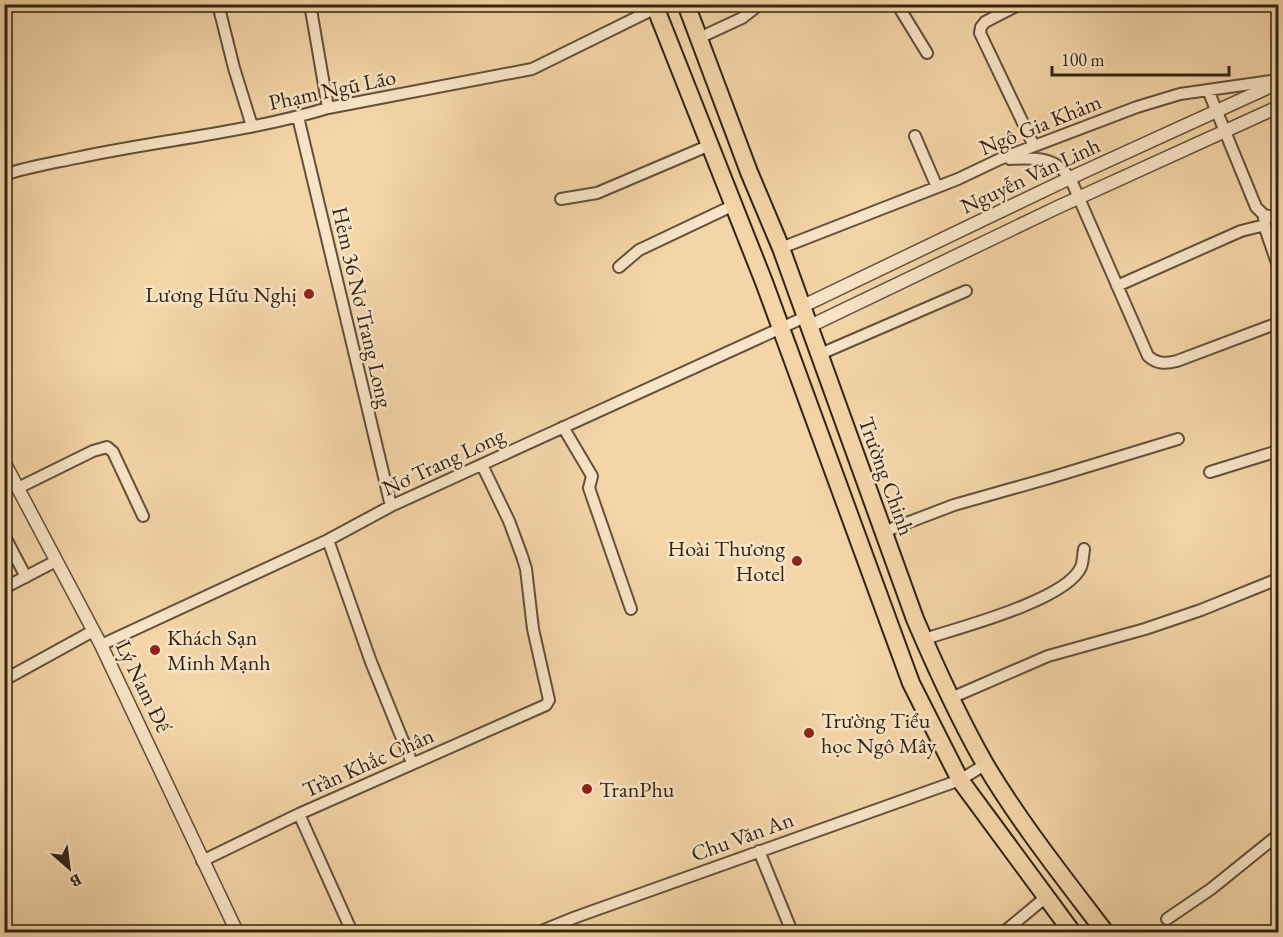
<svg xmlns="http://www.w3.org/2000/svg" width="1283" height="937" font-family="'EB Garamond',serif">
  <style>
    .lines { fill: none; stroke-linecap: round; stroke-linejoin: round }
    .minor-casing { stroke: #62503a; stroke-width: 14 }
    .tertiary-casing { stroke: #62503a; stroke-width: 15 }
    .primary-casing { stroke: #312416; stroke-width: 20 }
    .minor { stroke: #f8e4c6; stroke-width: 10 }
    .tertiary { stroke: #f8e4c6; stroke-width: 12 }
    .primary { stroke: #f4d5a7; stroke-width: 16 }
    .poi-dot { fill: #8f2418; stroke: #f8e4c6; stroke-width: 2 }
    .labels { text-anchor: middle; stroke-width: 5; stroke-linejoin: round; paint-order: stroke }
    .street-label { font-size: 22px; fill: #312416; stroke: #f8e4c6 }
    .poi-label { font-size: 22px; fill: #312416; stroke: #f8e4c6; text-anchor: start }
  </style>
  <rect width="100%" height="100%" fill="#f4d5a7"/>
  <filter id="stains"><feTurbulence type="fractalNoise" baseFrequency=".00333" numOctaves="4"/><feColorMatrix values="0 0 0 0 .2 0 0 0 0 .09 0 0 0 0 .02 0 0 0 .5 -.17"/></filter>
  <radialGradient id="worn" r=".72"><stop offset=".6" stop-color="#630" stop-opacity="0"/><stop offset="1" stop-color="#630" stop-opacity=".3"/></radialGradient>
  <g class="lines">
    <defs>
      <path id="minor" d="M218,4L234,68L252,126
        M310,4L328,108
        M897,4L927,53
        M1020,4L985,22L981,27L980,33L1034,146
        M699,38L742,18L760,4
        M1208,90L1256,207L1264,215L1278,218
        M298,117L391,506
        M915,136L937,187
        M1010,159C1036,158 1056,156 1071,180L1148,356C1157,364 1165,364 1177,361L1278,323
        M4,175C27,167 52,163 76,158C159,140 245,133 328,108L532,69L664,4
        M561,199L597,193L710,145
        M1264,218L1266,231L1278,266
        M781,248L958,179L1000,159L1137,107L1180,94L1278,80
        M619,267L639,250L734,205
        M1117,286L1241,231L1265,225
        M818,355L966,291
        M563,427L592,476L589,488L631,609
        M1210,472L1278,451
        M18,488L93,451L107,447L113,452L143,516
        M883,532L954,505L1053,477L1178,439
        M4,535L26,577
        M328,540L371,662L412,763
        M4,588L56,561
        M924,639C958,628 1067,600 1081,567C1083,562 1083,555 1084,549
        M101,645L328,540L391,506L805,317
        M4,680L93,631
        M951,698L1048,656L1145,629L1201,610L1278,579
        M299,814L352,932
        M759,851L792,932
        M202,861L299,814L546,705L549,700L533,629L526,569L522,556L509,521L482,465
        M1167,919L1211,889L1278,835
        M539,932L576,917L960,780L986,764
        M1004,932L1046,897"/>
      <path id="tertiary" d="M801,307L1070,178L1278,83
        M808,327L1056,208L1278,107
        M4,462L101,645L237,932"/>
      <path id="primary" d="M654,4L764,282L911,683L960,780L1072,932
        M686,4L749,172L781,248L915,619C936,668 958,717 985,764C1020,823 1064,878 1105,932"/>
    </defs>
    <!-- minor casing -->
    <use href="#minor" class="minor-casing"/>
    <!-- tertiary casing -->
    <use href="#tertiary" class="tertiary-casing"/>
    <!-- primary casing -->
    <use href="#primary" class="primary-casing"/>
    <!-- minor -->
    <use href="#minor" class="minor"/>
    <!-- tertiary -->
    <use href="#tertiary" class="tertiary"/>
    <!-- primary -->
    <use href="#primary" class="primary"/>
  </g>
  <!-- markers -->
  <g class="poi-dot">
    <circle cx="309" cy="294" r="6"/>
    <circle cx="797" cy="561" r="6"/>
    <circle cx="155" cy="650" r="6"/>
    <circle cx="809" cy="733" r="6"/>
    <circle cx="587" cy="789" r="6"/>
  </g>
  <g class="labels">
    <!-- street labels -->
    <g class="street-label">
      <text transform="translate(332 89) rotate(-12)" y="8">Phạm Ngũ Lão</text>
      <text transform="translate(1040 124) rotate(-22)" y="8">Ngô Gia Khảm</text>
      <text transform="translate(1030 175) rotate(-25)" y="8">Nguyễn Văn Linh</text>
      <text transform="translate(363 307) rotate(77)" y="8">Hẻm 36 Nơ Trang Long</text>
      <text transform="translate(443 461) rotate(-25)" y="8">Nơ Trang Long</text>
      <text transform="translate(887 476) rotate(70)" y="8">Trường Chinh</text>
      <text transform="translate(144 686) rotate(64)" y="8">Lý Nam Đế</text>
      <text transform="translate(368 762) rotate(-24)" y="8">Trần Khắc Chân</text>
      <text transform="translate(742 836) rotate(-20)" y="8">Chu Văn An</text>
    </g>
    <!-- poi labels -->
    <g class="poi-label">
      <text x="297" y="302" text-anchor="end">Lương Hữu Nghị</text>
      <text x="785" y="556" text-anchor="end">Hoài Thương<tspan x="785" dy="25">Hotel</tspan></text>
      <text x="167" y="645">Khách Sạn<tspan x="167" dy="25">Minh Mạnh</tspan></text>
      <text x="821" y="728">Trường Tiểu<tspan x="821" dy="25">học Ngô Mây</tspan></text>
      <text x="599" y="797">TranPhu</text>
    </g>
  </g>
  <!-- margin -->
  <rect width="1283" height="937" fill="none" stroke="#f4d5a7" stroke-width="24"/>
  <rect x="6" y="6" width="1271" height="925" fill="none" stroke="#312416" stroke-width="3"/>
  <rect x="12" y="12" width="1259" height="913" fill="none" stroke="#312416" stroke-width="1.5"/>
  <!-- north arrow -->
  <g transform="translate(69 868) rotate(152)" stroke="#f8e4c6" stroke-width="4.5" paint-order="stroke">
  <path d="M0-4.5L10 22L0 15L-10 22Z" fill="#312416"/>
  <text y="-9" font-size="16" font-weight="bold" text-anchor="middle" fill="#312416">B</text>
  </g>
  <!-- scale -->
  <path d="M1052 66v9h177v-9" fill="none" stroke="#312416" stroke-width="3"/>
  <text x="1061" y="66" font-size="18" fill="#312416" stroke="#f8e4c6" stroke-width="4.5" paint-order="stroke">100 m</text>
  <rect width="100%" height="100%" filter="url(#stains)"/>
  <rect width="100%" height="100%" fill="url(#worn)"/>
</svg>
